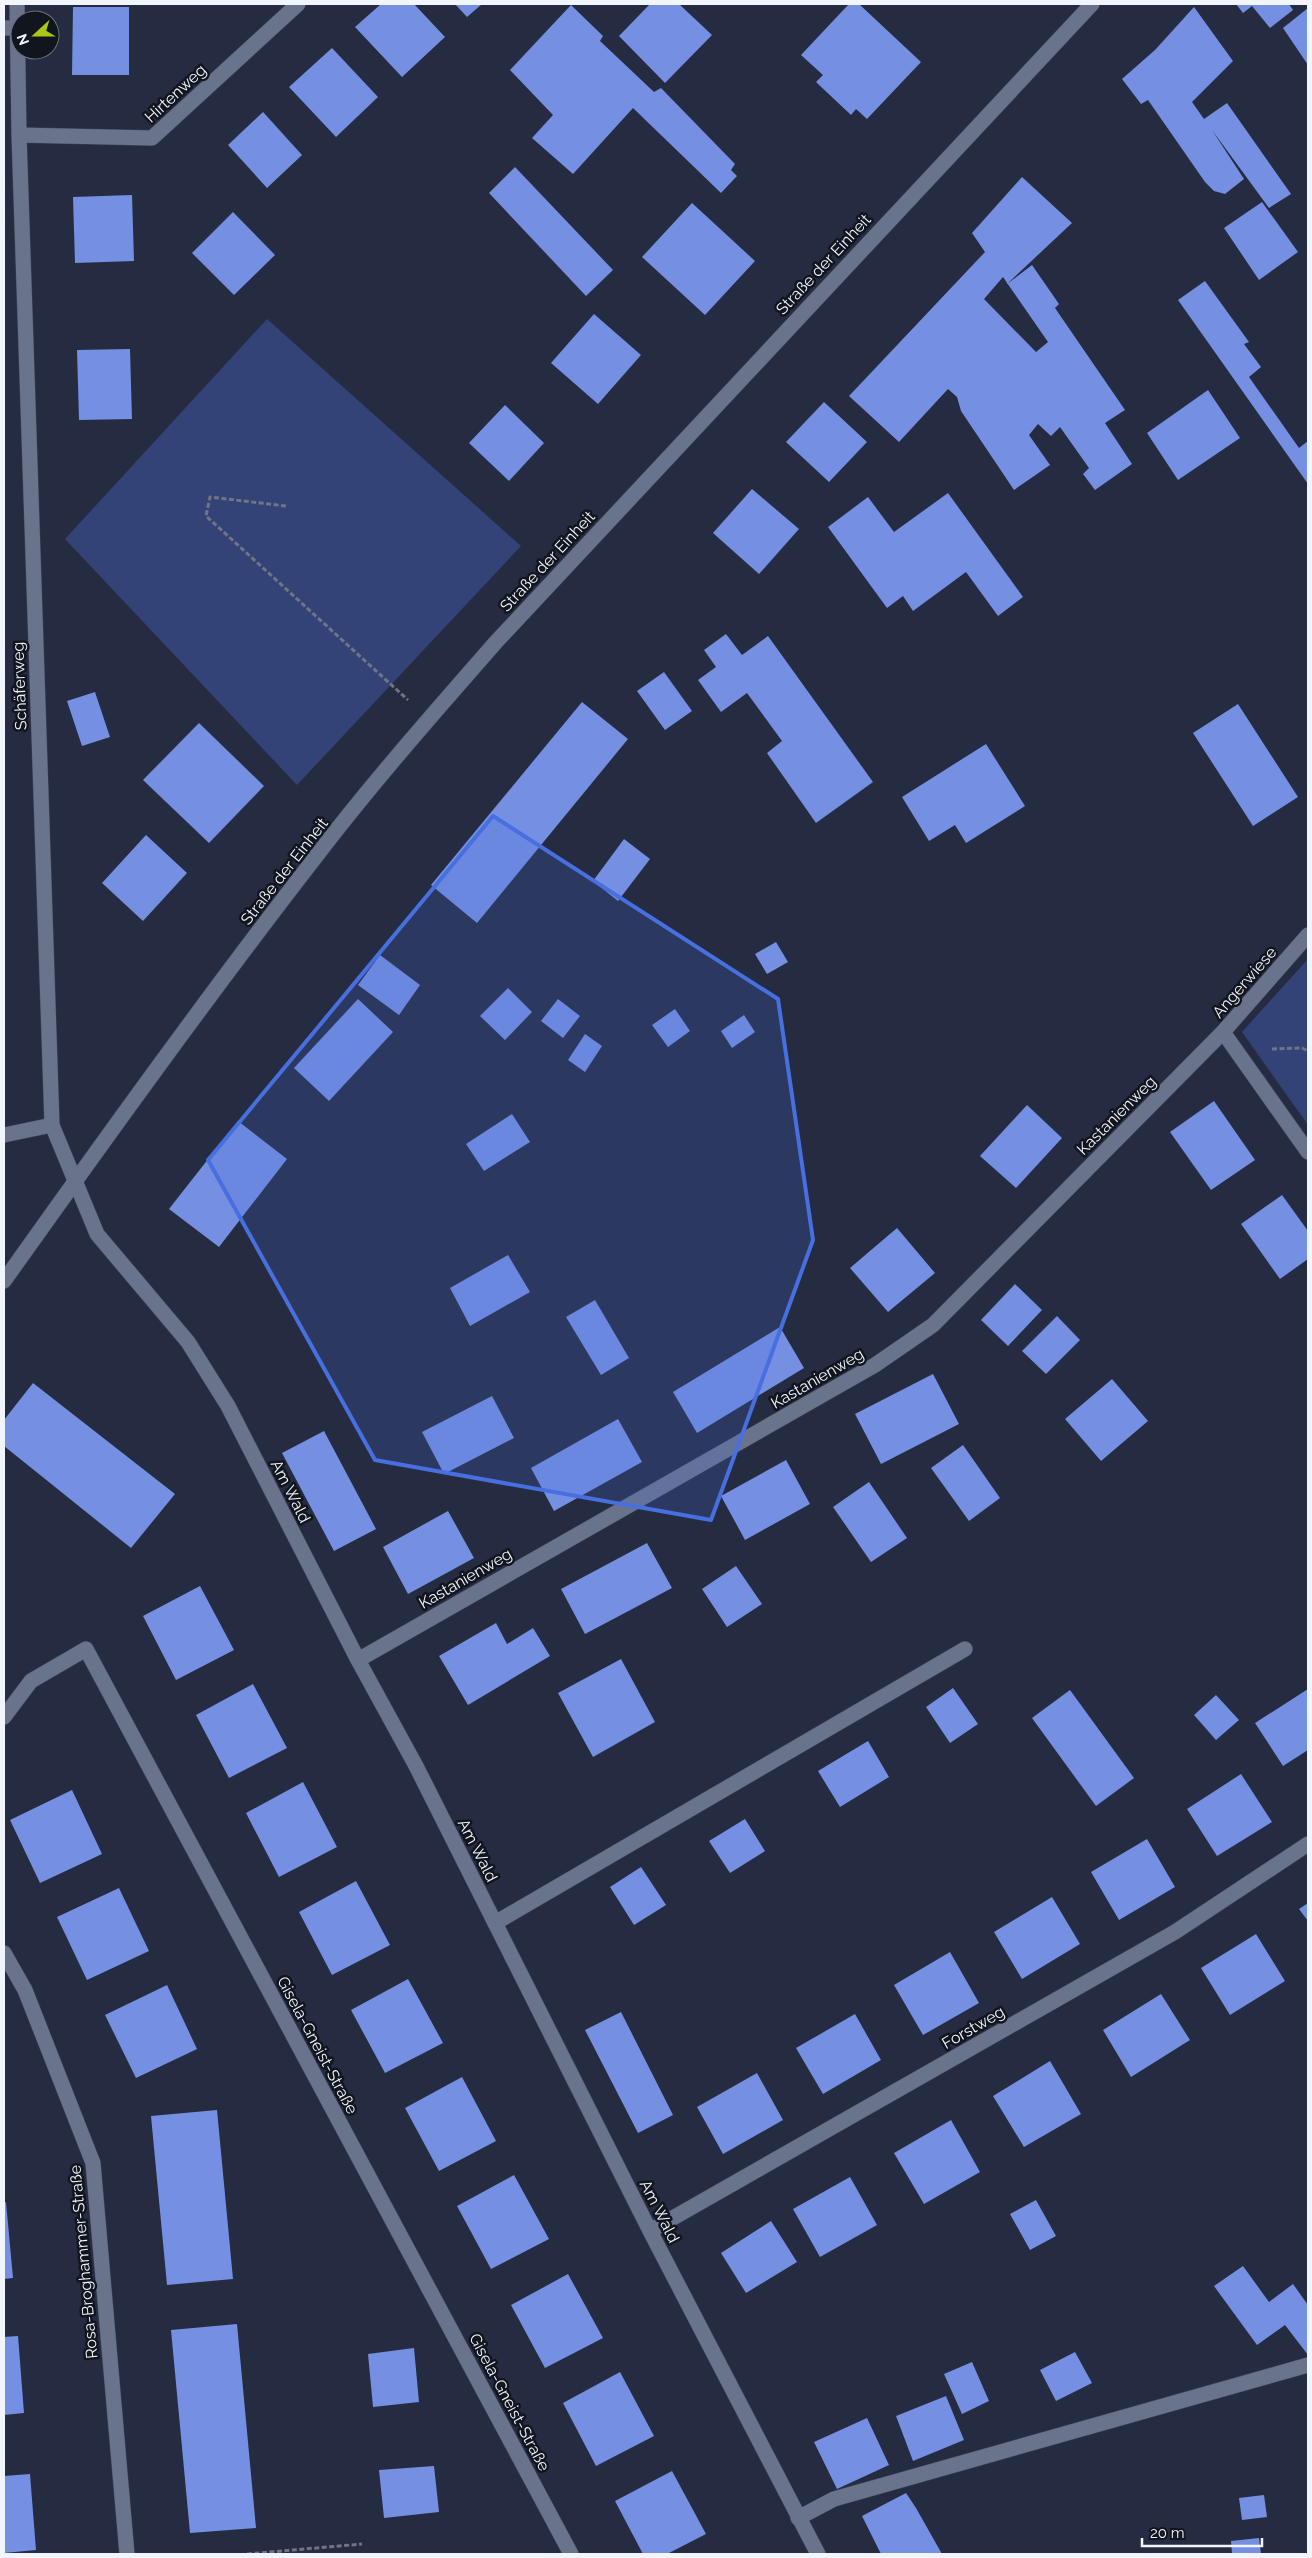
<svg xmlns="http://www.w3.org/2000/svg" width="1312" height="2558" font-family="Raleway,sans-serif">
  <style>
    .green { fill: #334378 }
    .building { fill: #758fe2; fill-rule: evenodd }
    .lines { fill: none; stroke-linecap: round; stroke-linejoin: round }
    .service-casing { stroke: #404656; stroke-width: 16 }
    .minor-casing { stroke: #404656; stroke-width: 16 }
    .tertiary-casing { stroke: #404656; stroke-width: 16 }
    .path { stroke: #6f7585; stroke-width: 3; stroke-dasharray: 5 2.5; stroke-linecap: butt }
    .service { stroke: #6a738c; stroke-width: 15 }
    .minor { stroke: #6a738c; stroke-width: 15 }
    .tertiary { stroke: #6a738c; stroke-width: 15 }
    .marked { fill: #476fdf; fill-opacity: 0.2; stroke: #476fdf; stroke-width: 4; stroke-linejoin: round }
    .labels { text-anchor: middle; stroke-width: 5; stroke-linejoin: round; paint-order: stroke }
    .street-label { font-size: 16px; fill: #f1f5fd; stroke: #11151e }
  </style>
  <rect width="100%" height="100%" fill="#252c41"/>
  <!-- green -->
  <path class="green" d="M267,319L521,546L297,785L65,539Z
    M1308,959V1125L1242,1032Z"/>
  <!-- building -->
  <path class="building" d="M381,4H414L445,37L402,77L355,27Z
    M455,4H482L467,17Z
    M650,4H679L712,35L665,83L619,36Z
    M849,4H859L921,62L867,119L856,109L851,115L816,82L823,75L801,55Z
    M1236,4H1289L1293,10L1270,28L1252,6L1243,13Z
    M571,5L603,36L600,41L654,92L661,88L735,164L731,170L737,176L721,193L633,108L573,174L532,138L553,115L510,70Z
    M73,7H129V75H72Z
    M1194,7L1233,61L1192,102L1204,119L1227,103L1291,194L1269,208L1212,130L1244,179L1225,194L1214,191L1205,182L1148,100L1141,104L1122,79L1155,50Z
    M1308,8V65L1283,28Z
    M332,48L378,97L336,137L289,87Z
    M263,112L302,155L267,188L228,145Z
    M515,167L613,270L586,296L489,193Z
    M1022,177L1072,223L1007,284L1032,265L1059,304L1055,308L1125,410L1105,423L1132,464L1095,490L1083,474L1089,468L1060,427L1051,436L1038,424L1029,435L1050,465L1014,490L961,411L957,397L948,389L899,442L849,396L985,252L972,233ZM1003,277L1048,342L1036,352L984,299Z
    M132,195L134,261L75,263L73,197Z
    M1262,202L1298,252L1259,280L1224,228Z
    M692,203L755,261L705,315L642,257Z
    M233,212L275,255L234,295L192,253Z
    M1205,281L1249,342L1244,344L1261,367L1249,377L1299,448L1308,441V484L1178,300Z
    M594,314L641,355L598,404L551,363Z
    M130,349L132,419L79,420L77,350Z
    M1208,390L1240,438L1178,480L1147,433Z
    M824,402L867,442L829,482L786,442Z
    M505,405L544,443L509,481L469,443Z
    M752,489L799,529L759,574L713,533Z
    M948,493L1023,597L998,616L966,572L913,611L903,596L887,608L828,527L868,497L894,532Z
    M726,634L742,655L768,636L873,782L816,823L767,753L782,741L747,693L721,712L698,680L716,667L704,650Z
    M664,672L692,711L665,730L637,691Z
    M95,692L110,737L82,746L67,701Z
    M582,702L628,739L477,923L431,885Z
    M1238,704L1298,797L1253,826L1193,733Z
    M199,723L264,786L209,843L143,780Z
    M986,744L1025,806L966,843L955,825L929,841L902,797Z
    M146,835L187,873L143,921L102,883Z
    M624,839L650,859L618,901L593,881Z
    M776,942L788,962L767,974L755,954Z
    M380,955L420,985L399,1015L358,985Z
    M508,988L532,1012L505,1040L480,1016Z
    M358,999L393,1032L329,1101L294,1068Z
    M558,999L580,1016L563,1038L541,1021Z
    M675,1009L690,1031L668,1047L652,1025Z
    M744,1015L755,1032L732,1048L721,1031Z
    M585,1034L602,1046L585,1072L568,1060Z
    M1214,1101L1255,1160L1211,1190L1170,1132Z
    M1027,1105L1062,1138L1016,1188L980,1156Z
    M512,1114L530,1142L484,1171L466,1144Z
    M238,1121L287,1159L219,1247L169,1209Z
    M1282,1195L1308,1231V1259L1280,1279L1241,1224Z
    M897,1228L935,1273L888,1312L850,1268Z
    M508,1255L530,1292L470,1326L450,1288Z
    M1015,1284L1042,1310L1008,1346L981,1320Z
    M595,1300L629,1358L601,1375L566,1317Z
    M1057,1316L1080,1340L1046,1374L1022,1351Z
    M780,1327L804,1368L697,1433L673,1392Z
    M933,1374L959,1424L881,1464L855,1414Z
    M1112,1379L1148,1421L1101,1461L1065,1419Z
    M33,1383L175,1494L131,1548L4,1446V1420Z
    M492,1396L514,1438L444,1474L422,1432Z
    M618,1419L642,1462L554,1511L531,1468Z
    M324,1431L376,1529L334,1551L282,1453Z
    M963,1445L1000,1498L969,1521L931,1468Z
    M786,1460L810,1504L745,1540L721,1496Z
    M869,1482L907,1538L871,1562L833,1507Z
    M448,1511L474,1558L408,1594L383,1547Z
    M647,1543L672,1588L585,1634L561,1589Z
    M736,1566L762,1604L727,1627L702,1589Z
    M200,1586L234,1650L176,1680L143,1616Z
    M496,1623L507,1644L533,1628L550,1656L468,1705L439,1656Z
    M621,1659L655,1722L593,1757L558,1693Z
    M253,1684L287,1748L229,1778L196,1715Z
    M953,1688L978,1724L950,1743L926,1707Z
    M1308,1689V1750L1283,1766L1255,1723Z
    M1070,1690L1134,1778L1096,1806L1032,1718Z
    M1216,1695L1239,1720L1216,1740L1194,1715Z
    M868,1741L889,1777L840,1807L818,1771Z
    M1241,1774L1272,1822L1217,1856L1187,1809Z
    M303,1782L337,1847L279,1877L246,1813Z
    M72,1790L102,1854L40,1883L10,1820Z
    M745,1819L765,1851L730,1873L709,1841Z
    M1147,1839L1175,1887L1119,1920L1091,1872Z
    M641,1867L666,1905L634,1925L610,1887Z
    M356,1881L390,1945L332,1975L299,1912Z
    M119,1888L149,1951L87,1980L57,1917Z
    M1052,1897L1080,1944L1022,1979L994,1932Z
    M1308,1903V1921L1299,1909Z
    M1256,1934L1285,1981L1230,2015L1201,1968Z
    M950,1952L979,2003L923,2035L894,1985Z
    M408,1979L443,2043L385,2073L351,2010Z
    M167,1985L197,2049L136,2078L105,2015Z
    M1161,1994L1190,2040L1131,2077L1103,2030Z
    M621,2012L673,2115L638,2133L585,2030Z
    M855,2014L881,2060L823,2094L796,2048Z
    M1050,2061L1081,2114L1024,2147L993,2096Z
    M757,2073L783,2120L723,2154L697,2107Z
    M462,2077L496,2141L439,2171L405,2108Z
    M217,2110L233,2279L167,2285L151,2116Z
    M951,2120L980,2172L924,2204L894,2153Z
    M514,2175L549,2239L491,2269L457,2206Z
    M850,2177L877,2225L820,2257L793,2209Z
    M1036,2200L1056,2236L1030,2250L1010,2214Z
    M6,2202L13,2278L4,2279V2203Z
    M771,2221L797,2262L746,2293L721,2253Z
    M1243,2266L1269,2302L1293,2284L1308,2305V2355L1285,2325L1257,2345L1214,2286Z
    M568,2274L603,2338L545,2368L511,2305Z
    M237,2324L256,2528L190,2533L171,2330Z
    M18,2336L24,2413L4,2415V2337Z
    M414,2348L419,2402L373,2407L368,2354Z
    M1075,2352L1092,2383L1056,2401L1040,2370Z
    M972,2362L989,2401L962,2414L944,2374Z
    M620,2372L654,2436L596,2466L563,2403Z
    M946,2396L964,2440L913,2461L896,2416Z
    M867,2418L889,2465L837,2489L814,2442Z
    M434,2466L439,2512L384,2518L379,2470Z
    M672,2471L706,2534L667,2554H643L615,2501Z
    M30,2474L36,2550L4,2553V2476Z
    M906,2493L916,2508L942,2554H881L862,2516Z
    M1264,2495L1267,2517L1242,2520L1239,2498Z
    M1259,2538L1261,2554H1232L1231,2541Z"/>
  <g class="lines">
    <defs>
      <path id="service" d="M4,28H17
        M495,1923L965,1649
        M798,2518L834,2499L1308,2365"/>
      <path id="minor" d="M17,4L19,135L52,1125L97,1234L188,1342L228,1406L358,1660L416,1766L650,2231L818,2554
        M19,135L152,138L298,4
        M1308,935L1223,1032L1308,1152
        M4,1135L52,1125
        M358,1660L875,1365L933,1325L1223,1032
        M4,1717L31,1681L86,1649L571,2554
        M4,1953L25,1990L93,2163L127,2554
        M650,2231L1175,1932L1308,1844"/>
      <path id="tertiary" d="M4,1281C105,1139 207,997 314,859C371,784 434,713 496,642L1092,4"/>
    </defs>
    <!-- service casing -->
    <use href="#service" class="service-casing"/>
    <!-- minor casing -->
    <use href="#minor" class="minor-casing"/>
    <!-- tertiary casing -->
    <use href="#tertiary" class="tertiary-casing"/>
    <!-- path -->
    <path class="path" d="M286,506L210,497L206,516L408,700
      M1272,1049L1302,1048L1308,1051
      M247,2554L362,2544"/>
    <!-- service -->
    <use href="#service" class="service"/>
    <!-- minor -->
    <use href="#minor" class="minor"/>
    <!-- tertiary -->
    <use href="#tertiary" class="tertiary"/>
  </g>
  <!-- marked area -->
  <path class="marked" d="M493,816L778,999L813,1240L711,1520L375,1460L208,1160Z"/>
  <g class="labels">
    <!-- street labels -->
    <g class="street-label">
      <text transform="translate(175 93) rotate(-43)" y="6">Hirtenweg</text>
      <text transform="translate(823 264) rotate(-47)" y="6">Straße der Einheit</text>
      <text transform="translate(547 561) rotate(-47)" y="6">Straße der Einheit</text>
      <text transform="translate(19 686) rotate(-92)" y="6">Schäferweg</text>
      <text transform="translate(284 871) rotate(-52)" y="6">Straße der Einheit</text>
      <text transform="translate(1244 982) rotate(-49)" y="6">Angerwiese</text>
      <text transform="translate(1116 1115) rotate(-45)" y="6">Kastanienweg</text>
      <text transform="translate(817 1378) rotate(-30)" y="6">Kastanienweg</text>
      <text transform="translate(291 1491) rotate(63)" y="6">Am Wald</text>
      <text transform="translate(465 1578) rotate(-30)" y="6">Kastanienweg</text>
      <text transform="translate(478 1850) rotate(63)" y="6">Am Wald</text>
      <text transform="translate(973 2027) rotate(-30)" y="6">Forstweg</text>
      <text transform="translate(318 2045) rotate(62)" y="6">Gisela-Gneist-Straße</text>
      <text transform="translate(660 2211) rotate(63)" y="6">Am Wald</text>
      <text transform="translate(83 2262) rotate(-95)" y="6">Rosa-Broghammer-Straße</text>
      <text transform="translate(510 2402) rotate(62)" y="6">Gisela-Gneist-Straße</text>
    </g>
  </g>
  <!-- border -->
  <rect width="1312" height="2558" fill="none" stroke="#f1f5fd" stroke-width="10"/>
  <!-- north arrow -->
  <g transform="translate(35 35) rotate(249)"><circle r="24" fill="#11151e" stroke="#6b6f77"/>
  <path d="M0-4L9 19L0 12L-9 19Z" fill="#abc616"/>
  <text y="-8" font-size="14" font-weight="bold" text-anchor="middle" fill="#f1f5fd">N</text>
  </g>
  <!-- scale -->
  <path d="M1142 2538v8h120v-8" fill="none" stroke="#f1f5fd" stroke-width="2.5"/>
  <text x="1150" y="2538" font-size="15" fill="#f1f5fd" stroke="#11151e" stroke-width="4" paint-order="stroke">20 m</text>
</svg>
